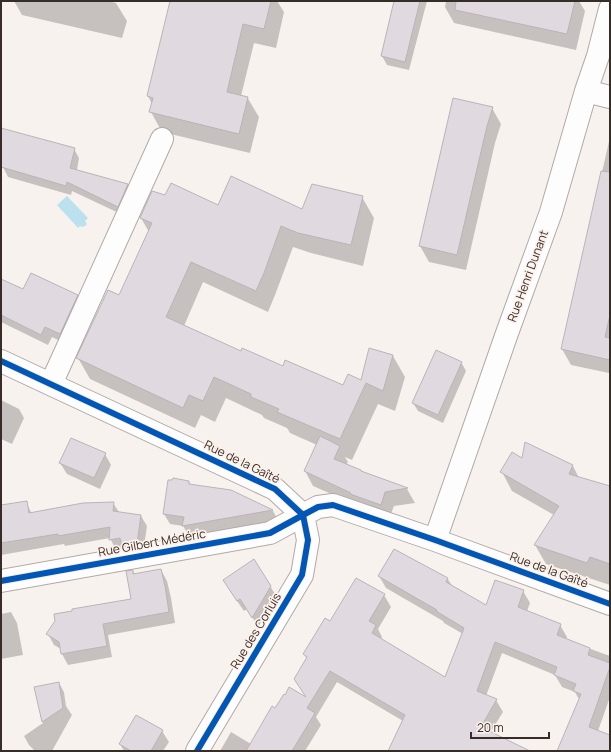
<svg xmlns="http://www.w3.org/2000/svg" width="611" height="752" font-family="Manrope,sans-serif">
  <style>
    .water { fill: #bbe0ee }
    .shadow { fill: #0003 }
    .building { fill: #e1d9e0; stroke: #b9b4b6 }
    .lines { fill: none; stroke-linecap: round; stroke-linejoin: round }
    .minor-casing { stroke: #b1aaa6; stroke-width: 24 }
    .minor { stroke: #fefdfd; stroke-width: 22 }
    .cycleway-casing { stroke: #fcf1eb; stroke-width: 8 }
    .cycleway { stroke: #0057b8; stroke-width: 6 }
    .labels { text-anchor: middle; stroke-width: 3.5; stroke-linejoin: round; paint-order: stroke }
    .street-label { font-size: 12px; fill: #372d28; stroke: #fcf1eb }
  </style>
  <rect width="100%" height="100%" fill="#f8f2ef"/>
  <!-- water -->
  <path class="water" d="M67,196L88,218L85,221L87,224L85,226L82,227L80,226L78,228L57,205Z"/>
  <!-- shadow -->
  <path class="shadow" d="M14,1H108L116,3L127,21L122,38L22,15Z
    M171,1H277L284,12L276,48L254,43L241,96L247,97L259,117L250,153L162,132L151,112L152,104L148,96Z
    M395,1H427L409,70L387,65L382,56Z
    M446,1H579L585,11L576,50L454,23L445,7Z
    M454,99L492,108L501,124L495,143L466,270L429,262L420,246Z
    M1,130L74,149L79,158L77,170L127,185L133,194L123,215L72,191L71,195L8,177L3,167L1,156Z
    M610,137V370L609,373L571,365L562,349Z
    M166,196L218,206L302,211L362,197L374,218L363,266L311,253L293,247L275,295L268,312L203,282L184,326L241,352L283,367L344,387L362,381L393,356L405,377L395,411L378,404L352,460L345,457L348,462L346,465L361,473L407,489L415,503L394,506L389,519L313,486L305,471L317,445L290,433L287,428L264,418L262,415L226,398L215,422L201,415L195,428L90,379L78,358L120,296L149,232L141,218Z
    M1,280L24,290L77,296L83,307L66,344L52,337L48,345L1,322Z
    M461,362L466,371L443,423L418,411L413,403Z
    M1,400L19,409L24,418L12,444L1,439Z
    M526,444L573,466L579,478L610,502V585L546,564L535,545L554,515L512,491L502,472L522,459Z
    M105,454L111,465L100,489L67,474L60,463Z
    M189,482L191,486L230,491L273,511L278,520L189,536L183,526L170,524L164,514Z
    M26,502L32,514L113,503L119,512L141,516L147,526L143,554L116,550L110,538L65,546L64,544L1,555V506Z
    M161,570L167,581L171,598L175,623L108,635L112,657L68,665L62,654L61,649L54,645L48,634L132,599L133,571L135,575Z
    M379,576L447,578L453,587L486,607L523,591L530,603L527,611L560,625L567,637L566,640L610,656V697L598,731L610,736V751H558L580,700L577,696L575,692L562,687L555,675L502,653L486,696L496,700L503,712L490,733L530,751H389L403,721L337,682L316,717L321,725L305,751H220L231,732L251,744L276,709L307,699L295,679L307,659L304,654L331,623L384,595L391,607L378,629L382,637L381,640L446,678L463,634L444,623L443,621L386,588Z
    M224,580L270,586L277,597L259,628L247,609L244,611L230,591Z
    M11,612L17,623L23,655L1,659V614Z
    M59,683L64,692L66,706L72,715L52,751H35L29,745L24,736L43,723L35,688Z
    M162,731L169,742L163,751H124L120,744Z"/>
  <!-- building -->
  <path class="building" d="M170,1H271L264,29L243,24L227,92L248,97L239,134L149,112L153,98L147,96Z
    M394,1H420L405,62L381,56Z
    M456,1H575L567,34L455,10Z
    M453,98L493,107L487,126L457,255L419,246Z
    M1,128L75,148L70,168L128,184L118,207L67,182L66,186L1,167Z
    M601,171L610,172V315L605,337L610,338V360L561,349Z
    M231,176L302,209L312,184L363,196L351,245L298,233L281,226L264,273L256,291L191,262L166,317L241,351L242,348L283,366L285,360L343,385L348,374L361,380L369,348L393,355L383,391L366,383L340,439L277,412L279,409L251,397V394L214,377L203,401L189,395L183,408L76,358L108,290L119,295L152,223L140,218L152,191L165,195L171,183L218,205Z
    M31,273L78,295L60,334L45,327L41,335L1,315V279L23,289Z
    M436,350L462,362L438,415L412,403Z
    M320,436L340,446L334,459L361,470V471L408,488L385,492L381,505L350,494L351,493L304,471Z
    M71,438L106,453L94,478L59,463Z
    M525,442L573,465L569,474L610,486V564L590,557L587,563L534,545L559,506L500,472L512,452L522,458Z
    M173,478L189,481V484L231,490L273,510L182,526L184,517L163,514L168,480H172Z
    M27,501L29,513L83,503L114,502L113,511L141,515L137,544L122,547L120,538L109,540L110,527L58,536V534L1,543V505Z
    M394,549L448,578L446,582L486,605L495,580L524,590L518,607L561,624L557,635L590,648L588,655L610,663V667L589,727L610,735V751H557L581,694L573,691L576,684L554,675L557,667L495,642L477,691L497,699L481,727L530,751H388L405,715L330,671L307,708L315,713L292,751H246L272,706L275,708L284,694L285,695L289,687L306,697L294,679L307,657L303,654L325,618L330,621L356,578L385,594L369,621L376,625L372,633L445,677L464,628L436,611L437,610L378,576Z
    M254,559L271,586L252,618L240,599L237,601L223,580Z
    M161,569L165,586L169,612L103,624L107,646L61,654L59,642L46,634L55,621L54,614L72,611V609L131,599L126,571L133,570V574Z
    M59,682L63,708L42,722L34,687Z
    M136,715L163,730L151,751H131L119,744Z"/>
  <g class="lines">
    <defs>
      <path id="minor" d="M586,91L610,97
        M1,361L275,489L303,515
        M51,384L162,139
        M435,540L506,336L551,212L586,91L598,56L610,9
        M1,581L270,533L303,515L318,507L333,505L435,540L610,604
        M197,751L302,575L308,540L303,515"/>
    </defs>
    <!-- minor casing -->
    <use href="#minor" class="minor-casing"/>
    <!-- minor -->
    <use href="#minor" class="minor"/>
    <defs>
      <path id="cycleway" d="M1,361L275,489L303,515
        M1,581L270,533L303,515L318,507L333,505L435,540L610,604
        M197,751L302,575L308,540L303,515"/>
    </defs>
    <!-- cycleway casing -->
    <use href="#cycleway" class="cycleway-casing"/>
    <!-- cycleway -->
    <use href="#cycleway" class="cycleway"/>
  </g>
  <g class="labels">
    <!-- street labels -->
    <g class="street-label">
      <text transform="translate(528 276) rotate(-70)" y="4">Rue Henri Dunant</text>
      <text transform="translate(242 462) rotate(26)" y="4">Rue de la Gaîté</text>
      <text transform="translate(152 543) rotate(-10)" y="4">Rue Gilbert Médéric</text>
      <text transform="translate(549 570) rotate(20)" y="4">Rue de la Gaîté</text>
      <text transform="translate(256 631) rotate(-59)" y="4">Rue des Corluis</text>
    </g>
  </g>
  <!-- border -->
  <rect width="611" height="752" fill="none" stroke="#372d28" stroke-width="4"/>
  <!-- scale -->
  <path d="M471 732v6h78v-6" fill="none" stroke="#372d28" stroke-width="2"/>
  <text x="477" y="732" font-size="12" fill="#372d28" stroke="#fcf1eb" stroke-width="3" paint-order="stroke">20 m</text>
</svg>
